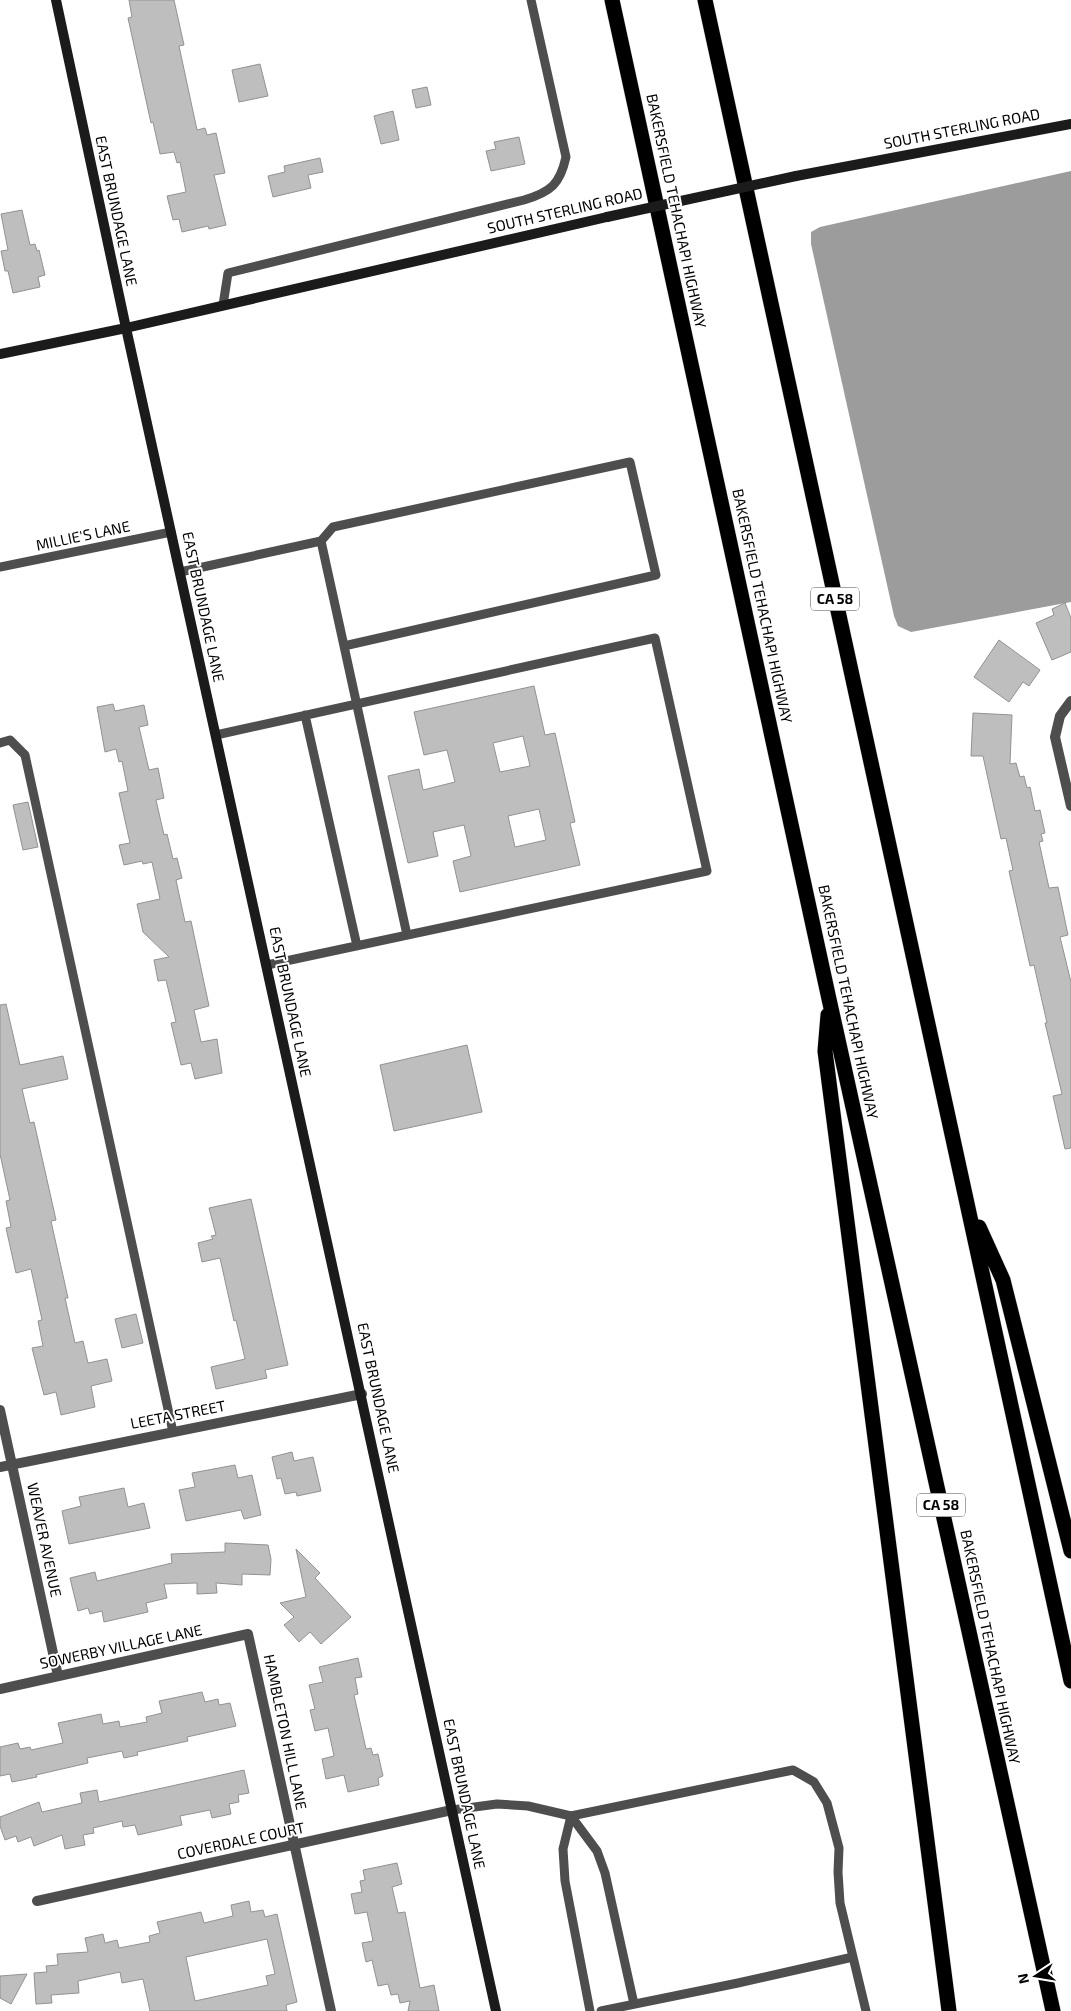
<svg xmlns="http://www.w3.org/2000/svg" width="1071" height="2011" font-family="'Exo 2',sans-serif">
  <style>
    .water { fill: #9c9c9c }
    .building { fill: #bebebe; stroke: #929292; fill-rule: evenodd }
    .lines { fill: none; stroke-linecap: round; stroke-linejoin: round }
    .highway-casing { stroke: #dbdbdb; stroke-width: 16 }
    .lane { stroke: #4e4e4e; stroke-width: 9 }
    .street { stroke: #4e4e4e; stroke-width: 10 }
    .secondary { stroke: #1b1b1b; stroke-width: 10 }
    .highway { stroke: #000; stroke-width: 15 }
    .secondary-bridge { stroke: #1b1b1b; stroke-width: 10 }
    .labels { text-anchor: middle; stroke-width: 4; stroke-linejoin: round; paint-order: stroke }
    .shield { fill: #fff; stroke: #4c4c4c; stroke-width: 1 }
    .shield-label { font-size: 14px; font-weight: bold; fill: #000 }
    .street-label { font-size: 15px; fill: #000; stroke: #fff }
  </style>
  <rect width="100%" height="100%" fill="#fff"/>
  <!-- water -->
  <path class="water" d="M1071,171V602L911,632L898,626L894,616L811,244V232L820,227Z"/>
  <!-- building -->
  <path class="building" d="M129,0H174L184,45L179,46L197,130L205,128L207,135L216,133L225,173L214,175L226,225L209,229L208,226L182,232L179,219L173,220L167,196L186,192L180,162L177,163L174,152L160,154L153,122L151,123L128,18L132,17Z
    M260,64L268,96L239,102L232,70Z
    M427,87L431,105L416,108L412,90Z
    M393,111L399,140L381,144L374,116Z
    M519,137L525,164L491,171L486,151L496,149L494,142Z
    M320,158L323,172L308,175L311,188L273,197L268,176L285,172L284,166Z
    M22,210L30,245L35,244L37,251L39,250L45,275L38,277L40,287L13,293L8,271H5L1,251L8,250L1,214Z
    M1065,603L1071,618V652L1052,660L1036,623L1054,615L1052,609Z
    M999,640L1040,670L1029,686L1023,682L1009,702L974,677Z
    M534,686L545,735L555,733L575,822L570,823L580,865L460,892L453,861L471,856L464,825L433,832L438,856L408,863L388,776L419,769L423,790L455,782L447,750L424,755L414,712ZM523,736L530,766L500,772L493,743ZM539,809L546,840L515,847L508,816Z
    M113,704L115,711L144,705L148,725L139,727L149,770L158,768L164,798L156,800L164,835L167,834L173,859L177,858L182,878L176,880L185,922L191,921L209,1006L194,1010L201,1042L217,1039L222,1073L195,1079L191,1063L181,1065L171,1023L176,1022L166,980L158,981L154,960L169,957L143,932L137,904L160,899L152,862L143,864L142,861L124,865L119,845L130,843L119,793L128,791L122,761L119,762L116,749L105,752L97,707Z
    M973,713L1012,715L1010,764L1016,763L1020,777L1024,776L1027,788L1030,787L1035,811L1040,810L1045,833L1041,834L1043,841L1039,842L1049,888L1058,887L1068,935L1060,937L1071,982V1148L1065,1149L1053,1096L1062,1094L1045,1023H1047L1034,965L1030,966L1009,871L1013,870L1006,838L1001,839L983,756H971Z
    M28,802L38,847L23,850L13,805Z
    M6,1004L20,1065L63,1056L68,1079L22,1089L30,1123L34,1122L56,1220L51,1221L68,1298H65L75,1343L83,1341L88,1363L107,1359L112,1381L91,1386L95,1407L61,1415L56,1392L44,1395L32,1348L43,1346L38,1321L42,1320L31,1269L16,1273L6,1228L11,1227L6,1201L10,1200L0,1154V1005Z
    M467,1045L482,1112L394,1131L380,1065Z
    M251,1199L288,1365L265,1370L267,1378L216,1389L211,1367L245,1359L236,1320L234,1321L220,1258L202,1262L198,1243L213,1239L211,1236L216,1235L209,1208Z
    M136,1314L143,1343L122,1348L115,1319Z
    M292,1452L294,1461L313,1457L321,1491L297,1496L296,1492L285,1494L281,1478L277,1479L272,1457Z
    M235,1465L238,1478L252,1475L261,1515L244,1519L241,1510L186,1521L179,1490L195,1487L192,1473Z
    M124,1488L128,1507L144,1503L150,1528L69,1544L62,1511L81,1506L79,1497Z
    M225,1543L268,1545L271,1559L270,1575L242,1574V1585L216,1583L217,1593L197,1594V1583L164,1584L167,1598L146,1603L148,1612L104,1622L102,1611L90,1614L88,1608L78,1611L70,1578L95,1572L97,1581L172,1563L171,1554L225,1552Z
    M296,1549L320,1573L315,1578L351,1617L321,1644L310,1632L299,1642L284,1625L294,1617L280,1603L306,1597Z
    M358,1658L362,1677L355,1678L358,1694L354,1695L366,1749L371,1748L373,1755L378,1754L383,1776L378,1778L379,1785L348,1792L344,1775L326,1779L322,1759L334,1756L328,1728L315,1731L310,1710L315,1709L309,1685L323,1682L319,1667Z
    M202,1692L205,1702L218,1699L219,1705L230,1703L236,1726L187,1737L188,1741L137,1752L138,1755L124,1758L122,1751L87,1758L88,1763L36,1775L37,1777L12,1782L10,1774L0,1776V1747L18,1743L20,1749L30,1747L31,1750L63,1743L58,1723L101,1714L103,1724L119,1721L120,1727L147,1722L146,1717L162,1713L159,1701Z
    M244,1770L249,1793L238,1795L239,1802L229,1804L231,1814L212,1818L210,1810L180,1816L182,1825L138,1835L135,1825L123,1827L122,1821L93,1828L94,1833L83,1835L85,1845L65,1849L62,1835L34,1846L31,1837L18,1842L16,1836L5,1840L0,1826V1817L39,1802L42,1812L82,1803L80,1793L97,1790L99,1802Z
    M397,1863L402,1884L392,1887L398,1913L405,1912L420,1988L434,1985L439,2011H408L410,2001L400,2003L398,1994L391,1995L388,1984L378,1986L372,1960L366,1962L362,1943L373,1941L367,1912L355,1914L351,1894L362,1892L360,1881L365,1880L363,1870Z
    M249,1901L251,1912L263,1910L265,1917L277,1914L297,2002L286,2005L287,2011H150L143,1979L122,1983L120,1972L78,1981L79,1993L51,1995L52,2003L36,2004L34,1973L47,1972L46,1966L58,1965L57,1954L88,1952L85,1938L103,1934L105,1943L117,1940L119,1948L150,1942L149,1936L160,1933L157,1922L201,1912L204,1923L233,1916L231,1905ZM267,1939L275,1974L266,1976L268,1985L195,2001L186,1957Z
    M27,1974L11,2004L0,1998V1976Z"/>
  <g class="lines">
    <defs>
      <path id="highway" d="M612,0L829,999L1053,2011
        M705,0L1071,1681
        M828,1015L825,1051L949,2011
        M979,1227L1003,1280L1071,1551"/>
    </defs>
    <!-- highway casing -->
    <use href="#highway" class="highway-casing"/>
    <!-- lane -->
    <path class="lane" d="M223,305L228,273L524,200C551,192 560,184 566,157L531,0
      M0,567L171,532
      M180,572L321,541L333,527L630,462L656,575L344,646L321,541
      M344,646L407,935
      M305,715L357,946
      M216,735L655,638L707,871L267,965
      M0,743L10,740L25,755L173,1432
      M452,1810L497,1804L528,1806L571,1816L563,1849L565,1881L590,2011
      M634,2004L605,1873L597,1851L571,1816L793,1770L814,1782L827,1803L839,1848L838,1872L840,1903L866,2011
      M601,2011L738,1983L853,1957"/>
    <!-- street -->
    <path class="street" d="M1071,701L1060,716L1055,737L1071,806
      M0,1410L58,1676
      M0,1467L362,1394
      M0,1689L248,1634L331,2011
      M37,1901L452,1810"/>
    <!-- secondary -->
    <path class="secondary" d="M56,0L126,328L496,2011
      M796,176L1071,124
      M0,354L126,328L607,217"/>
    <!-- highway -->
    <use href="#highway" class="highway"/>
    <!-- secondary-bridge -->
    <path class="secondary-bridge" d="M607,217L796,176"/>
  </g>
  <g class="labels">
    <!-- shield labels -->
    <g class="shield">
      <rect x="811" y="587.5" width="48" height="23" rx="4"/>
      <rect x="917" y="1493.5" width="48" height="23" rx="4"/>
    </g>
    <g class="shield-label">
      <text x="835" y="604">CA 58</text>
      <text x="941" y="1510">CA 58</text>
    </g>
    <!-- street labels -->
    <g class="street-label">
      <text transform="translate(962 129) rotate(-11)" y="5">SOUTH STERLING ROAD</text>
      <text transform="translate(116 211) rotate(78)" y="5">EAST BRUNDAGE LANE</text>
      <text transform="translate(565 211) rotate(-13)" y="5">SOUTH STERLING ROAD</text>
      <text transform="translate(676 211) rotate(78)" y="5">BAKERSFIELD TEHACHAPI HIGHWAY</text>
      <text transform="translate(83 536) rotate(-12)" y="5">MILLIE'S LANE</text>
      <text transform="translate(762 606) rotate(78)" y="5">BAKERSFIELD TEHACHAPI HIGHWAY</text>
      <text transform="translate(203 607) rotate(78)" y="5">EAST BRUNDAGE LANE</text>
      <text transform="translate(290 1002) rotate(78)" y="5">EAST BRUNDAGE LANE</text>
      <text transform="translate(848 1002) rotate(78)" y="5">BAKERSFIELD TEHACHAPI HIGHWAY</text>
      <text transform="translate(378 1398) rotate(78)" y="5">EAST BRUNDAGE LANE</text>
      <text transform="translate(178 1415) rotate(-11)" y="5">LEETA STREET</text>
      <text transform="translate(44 1540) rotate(78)" y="5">WEAVER AVENUE</text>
      <text transform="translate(121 1647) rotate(-12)" y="5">SOWERBY VILLAGE LANE</text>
      <text transform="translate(990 1647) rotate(78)" y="5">BAKERSFIELD TEHACHAPI HIGHWAY</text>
      <text transform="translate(285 1732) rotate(78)" y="5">HAMBLETON HILL LANE</text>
      <text transform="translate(464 1794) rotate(78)" y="5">EAST BRUNDAGE LANE</text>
      <text transform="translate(241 1841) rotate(-12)" y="5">COVERDALE COURT</text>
    </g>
  </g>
  <!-- north arrow -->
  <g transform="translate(1036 1976) rotate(258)" stroke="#ffffff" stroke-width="4" paint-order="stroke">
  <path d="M0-4L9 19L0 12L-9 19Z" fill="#000000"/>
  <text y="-8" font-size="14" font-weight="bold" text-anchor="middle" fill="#000000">N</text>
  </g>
</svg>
